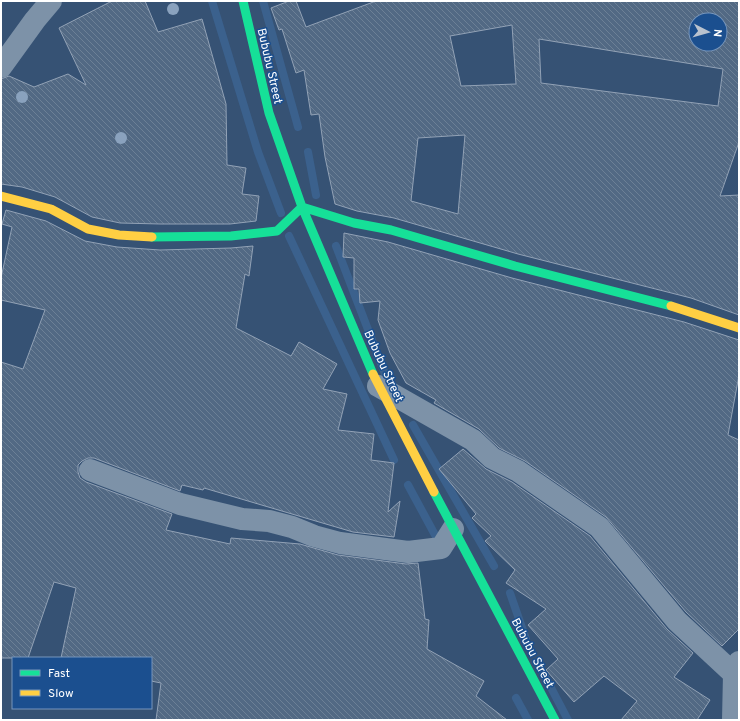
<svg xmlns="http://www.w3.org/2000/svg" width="740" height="721" font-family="Overpass,sans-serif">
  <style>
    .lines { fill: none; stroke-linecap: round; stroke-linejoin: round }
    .stream { stroke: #3b618d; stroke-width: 8 }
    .building { fill: url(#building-back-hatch); stroke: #92a2b6; fill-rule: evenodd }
    .street { stroke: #7d92a8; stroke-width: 22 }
    .fast { stroke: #16e098; stroke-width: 9 }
    .slow { stroke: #ffcf43; stroke-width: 9 }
    .tree { fill: #8aa2be }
    .labels { text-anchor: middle; stroke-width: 3; stroke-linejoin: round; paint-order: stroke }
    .street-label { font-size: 12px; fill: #fff; stroke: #1b4f8f }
  </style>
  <defs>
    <pattern id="building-back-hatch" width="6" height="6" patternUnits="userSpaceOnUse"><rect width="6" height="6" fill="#526984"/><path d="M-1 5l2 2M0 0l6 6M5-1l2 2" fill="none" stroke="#6c8096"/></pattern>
  </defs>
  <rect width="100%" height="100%" fill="#365274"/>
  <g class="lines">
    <!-- stream -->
    <path class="stream" d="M212,1L258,152L281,213
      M263,1L298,127
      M308,152L316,195
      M289,236L394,460
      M336,246L390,387
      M413,425L494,566
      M408,485L441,546
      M510,593L526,639
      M538,663L568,720
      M516,698L528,720"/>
  </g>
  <!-- building -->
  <path class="building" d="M112,1H145L158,32L202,19L226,104L227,165L246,168L242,194L259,196L256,221L230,224H160L120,223L92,217L55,197L22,187L1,184V79L9,76L34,87L68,74L86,85L59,28Z
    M289,1H296L306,27L376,1H739V142L720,196L739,195V315L691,298L518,254L394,218L357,211L335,204L325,157L319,114L311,115L304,70L296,73L282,29L279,30L271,8ZM696,20H720V44H696ZM512,25L516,84L461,86L450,36ZM539,39L723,69L718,106L541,83ZM465,135L458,214L411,201L418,138Z
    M6,210L46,221L85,241L117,247L160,250L231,248L253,246L249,276L245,274L236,328L291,356L299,342L337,364L323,389L347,394L338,430L374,434L371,460L394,463L388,512L400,501L394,537L353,532L204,488L203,490L182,485L180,491L94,458H88L82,461L78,465V472L80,478L86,482L172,514L166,530L230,544L231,538L300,544L338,555L406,564L418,563L425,619L429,620L427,649L484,681L476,696L507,720H156L161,683L151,681V658H61L76,588L54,582L28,658H1V362L23,369L45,310L1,300V278L12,227L2,224Z
    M344,233L388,242L512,278L684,322L739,340V375L728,435L739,440V629L722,646L686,612L606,517L525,461L499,448L479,429L434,403L436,400L406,383L390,353L378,320L380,301L360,303L359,289H354V258L343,257Z
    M463,449L486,469L512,482L590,536L667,629L693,653L674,677L710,700L697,720H621L637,701L604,676L574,702L546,670L558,659L528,625L546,609L506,583L515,570L485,541L491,536L472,518L476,514L439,469Z"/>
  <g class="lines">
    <!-- street -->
    <path class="street" d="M1,67L35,20L51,1
      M378,386L473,440L492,458L518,471L599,527L677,621L734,674
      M90,470L180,504L242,519L269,521L292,527L314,536L340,543L408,552L441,548L453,529
      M733,720L734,674L739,662"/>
    <!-- fast -->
    <path class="fast" d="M243,1L269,113L302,207L373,374
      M152,237L231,236L277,231L302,207L354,223L391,230L515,266L671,306
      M434,492L555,720"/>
    <!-- slow -->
    <path class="slow" d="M1,196L51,209L88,229L119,235L152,237
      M671,306L739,328
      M373,374L434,492"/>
  </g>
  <!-- trees -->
  <g class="tree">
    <circle cx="173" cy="9" r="6"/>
    <circle cx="22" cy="97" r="6"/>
    <circle cx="121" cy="138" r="6"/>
  </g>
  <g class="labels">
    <!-- street labels -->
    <g class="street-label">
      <text transform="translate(270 66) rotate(77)" y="4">Bububu Street</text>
      <text transform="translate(384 366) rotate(65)" y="4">Bububu Street</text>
      <text transform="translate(533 653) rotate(62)" y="4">Bububu Street</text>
    </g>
  </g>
  <!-- border -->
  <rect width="740" height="721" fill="none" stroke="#ffffff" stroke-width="4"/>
  <!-- legend -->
  <rect x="12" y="657" width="140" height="52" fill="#1b4f8f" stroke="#7695bc"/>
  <rect x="20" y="670" width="20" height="6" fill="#16e098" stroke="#7695bc"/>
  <text x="48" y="677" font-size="12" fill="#ffffff">Fast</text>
  <rect x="20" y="690" width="20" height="6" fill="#ffcf43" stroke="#7695bc"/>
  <text x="48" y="697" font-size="12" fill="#ffffff">Slow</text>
  <!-- north arrow -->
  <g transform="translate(708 32) rotate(96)"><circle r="19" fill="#1b4f8f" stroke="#7695bc"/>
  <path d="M0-3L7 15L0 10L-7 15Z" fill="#b9c2ce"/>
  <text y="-6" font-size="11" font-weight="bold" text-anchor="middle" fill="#ffffff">N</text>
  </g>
</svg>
